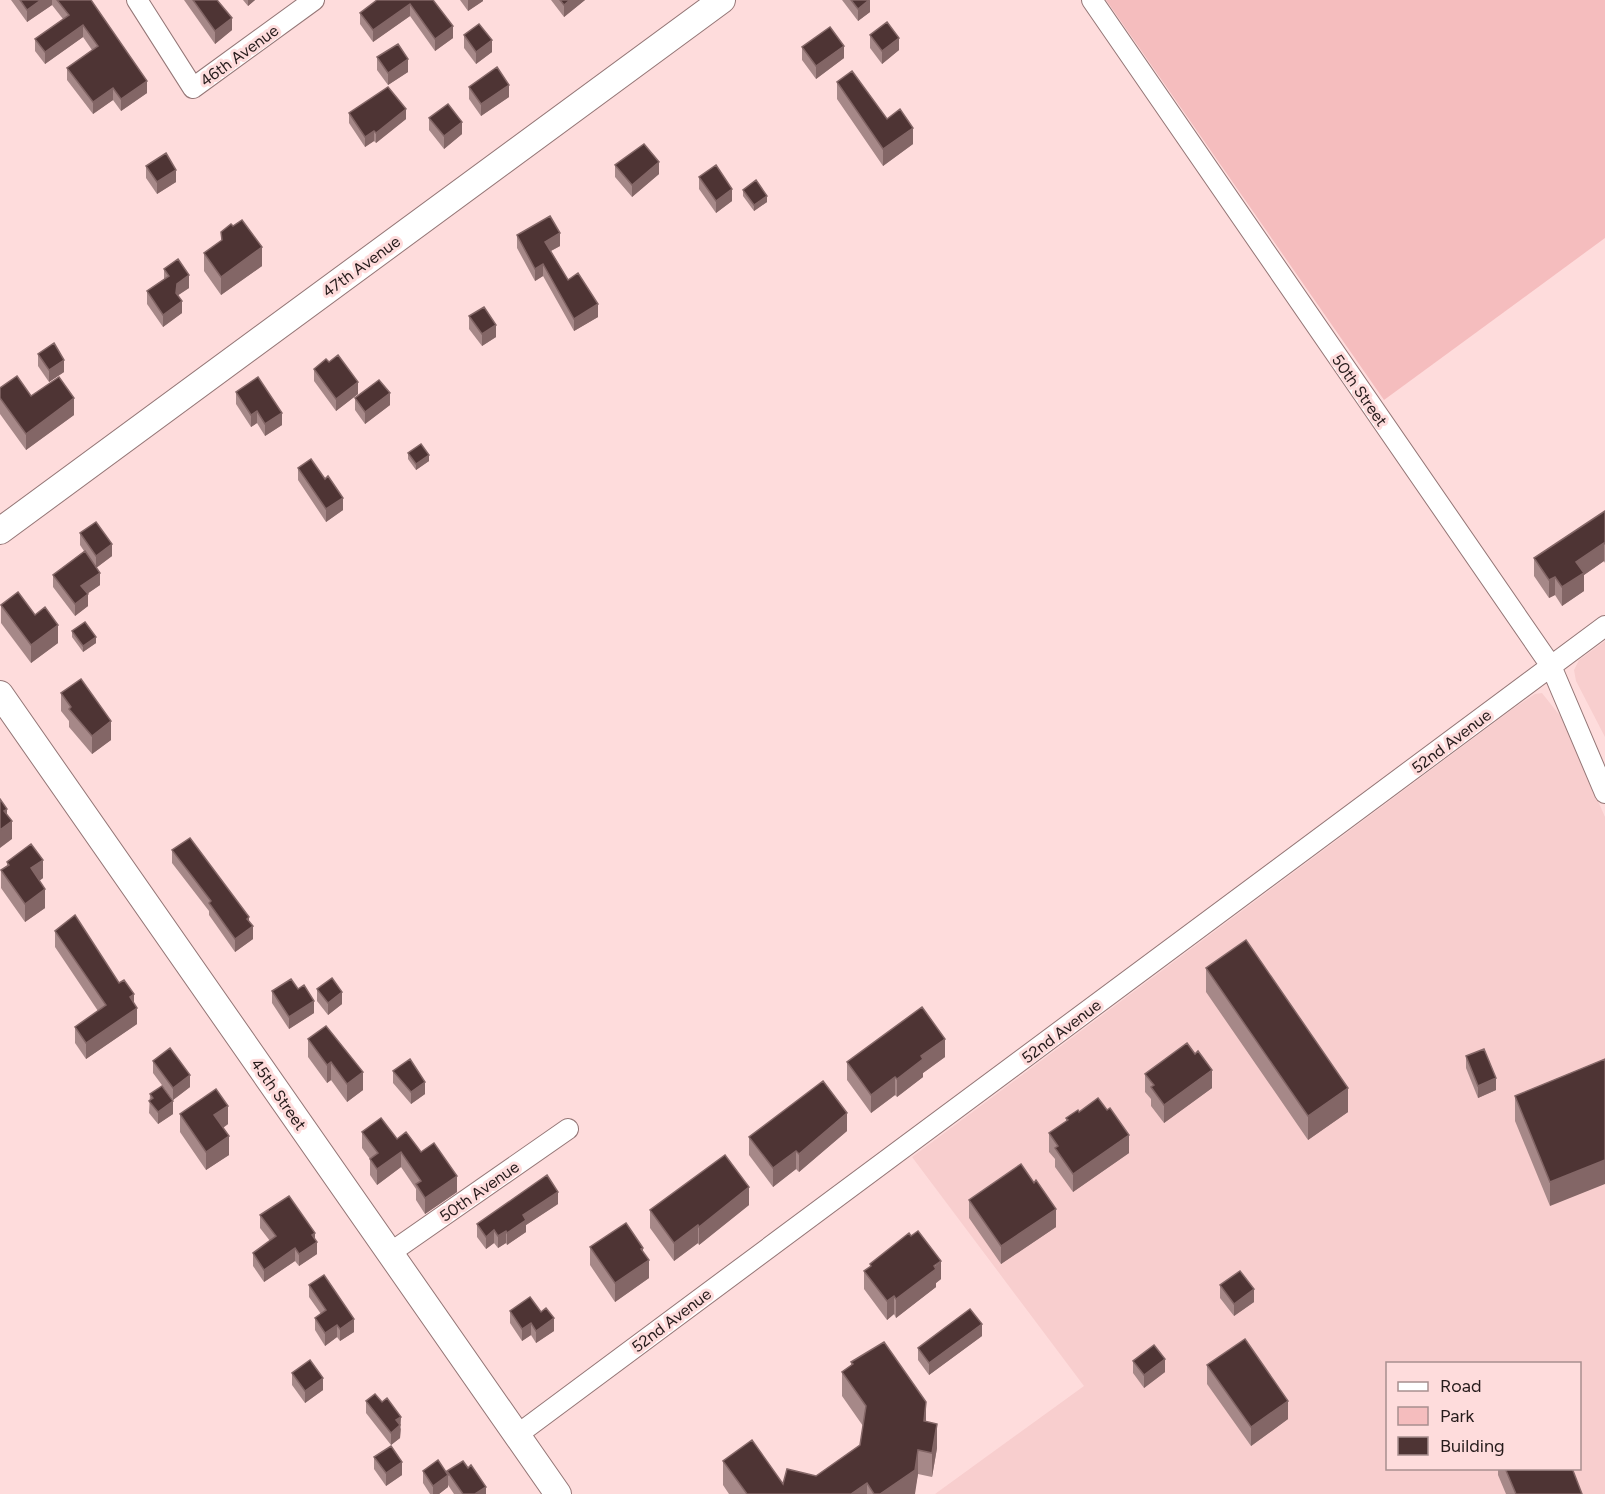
<svg xmlns="http://www.w3.org/2000/svg" width="1605" height="1494" font-family="Figtree,sans-serif">
  <style>
    .built { fill: #f8cece; fill-rule: evenodd }
    .green { fill: #f5bdbe }
    .lines { fill: none; stroke-linecap: round; stroke-linejoin: round }
    .minor-casing { stroke: #947676; stroke-width: 22 }
    .tertiary-casing { stroke: #947676; stroke-width: 28 }
    .minor { stroke: #fff; stroke-width: 20 }
    .tertiary { stroke: #fff; stroke-width: 26 }
    .wall { fill: #a68888 }
    .shaded-wall { fill: #836666 }
    .building { fill: #4e3434; stroke: #836666; stroke-width: 1.5 }
    .labels { text-anchor: middle; stroke-width: 6; stroke-linejoin: round; paint-order: stroke }
    .street-label { font-size: 16px; fill: #261b1b; stroke: #fedcdc }
  </style>
  <rect width="100%" height="100%" fill="#fedcdc"/>
  <!-- built -->
  <path class="built" d="M1605,641V737L1576,681L1574,670L1579,660Z
    M1542,693L1561,717L1605,817V1494H935L1084,1386L912,1157L1514,708L1535,694ZM1388,1364H1580V1468H1388Z"/>
  <!-- green -->
  <path class="green" d="M1106,0H1605V238L1384,400Z"/>
  <g class="lines">
    <defs>
      <path id="minor" d="M137,0L193,88L314,0
        M1092,0L1551,666L1605,793
        M390,1253L568,1129
        M517,1435L1605,626"/>
      <path id="tertiary" d="M0,531L722,0
        M0,694L558,1494"/>
    </defs>
    <!-- minor casing -->
    <use href="#minor" class="minor-casing"/>
    <!-- tertiary casing -->
    <use href="#tertiary" class="tertiary-casing"/>
    <!-- minor -->
    <use href="#minor" class="minor"/>
    <!-- tertiary -->
    <use href="#tertiary" class="tertiary"/>
  </g>
  <!-- wall -->
  <path class="wall" d="M11,0H91L147,93L121,111L113,100L93,114L67,80V68L92,50L83,37L45,64L35,51V39L63,19L52,5L27,22Z
    M184,0H217L232,30L215,44Z
    M243,0H255L248,6Z
    M433,0L453,38L435,51L410,16L373,42L360,24V13Z
    M460,0H483V1L468,11Z
    M551,0H585L564,17Z
    M842,0H870V12L858,21Z
    M464,35L492,52L476,64L464,48Z
    M870,35L899,50L882,64L870,48Z
    M802,47L844,58L816,79L802,60Z
    M377,57L408,72L388,85L377,70Z
    M837,82L887,119L913,144L883,166L837,99Z
    M469,87L509,97L481,116L469,99Z
    M349,113L406,119L376,143L374,141L365,147L349,123Z
    M429,118L462,134L444,149L429,130Z
    M615,165L659,174L632,197L615,177Z
    M146,166L176,182L157,194L146,178Z
    M699,177L732,201L716,213L699,189Z
    M743,190L767,202L754,211L743,196Z
    M221,232L262,266L221,295L204,271V253L221,241Z
    M517,235L560,246L551,251L568,280L598,317L574,331L543,276L535,281L517,248Z
    M164,269L189,288L178,295L182,313L163,327L147,304V291L164,279Z
    M469,316L496,337L482,346L469,329Z
    M38,354L64,372L49,382L38,366Z
    M314,369L358,394L336,411L314,381Z
    M0,388L31,396L74,415L26,450L0,414Z
    M236,392L282,425L265,436L257,423L251,427L236,404Z
    M355,398L390,405L365,424L355,410Z
    M408,453L429,461L416,470L408,459Z
    M298,468L343,510L326,522L298,480Z
    M1605,511V563L1604,561L1584,575V591L1562,606L1555,595L1549,598L1534,576V558Z
    M80,533L112,556L96,568L100,585L87,594L88,606L75,616L53,587V575L84,551L80,545Z
    M1,605L35,615L58,643L31,663L1,623Z
    M72,631L96,643L83,652L72,637Z
    M61,693L111,740L92,754L69,727V721L61,711Z
    M172,850L249,921L253,939L235,952L209,915V911L172,863Z
    M7,862L43,878L39,881L45,908L25,922L1,888V870L7,866Z
    M55,931L119,983L134,1003L137,1024L86,1059L75,1043V1027L98,1011L55,947Z
    M1206,968L1348,1112L1308,1140L1206,992Z
    M298,989L314,1013L289,1029L272,1003V991Z
    M317,989L342,1004L328,1015L317,1001Z
    M308,1039L363,1090L347,1102L331,1080L327,1083L308,1057Z
    M1466,1056L1496,1090L1478,1098L1466,1068Z
    M945,1057L923,1073V1077L897,1097L895,1095L871,1113L847,1080V1062Z
    M1605,1059L1550,1206L1515,1121V1096Z
    M153,1061L190,1087L173,1100L153,1073Z
    M393,1071L425,1094L411,1104L393,1083Z
    M1145,1074L1212,1088L1164,1123L1151,1106V1099L1145,1092Z
    M150,1094L173,1114L158,1124L149,1113Z
    M180,1114L228,1124L223,1128L229,1155L206,1170L180,1132Z
    M1066,1118L1129,1153L1073,1192L1055,1167V1159L1049,1152V1133L1066,1122Z
    M847,1131L799,1172L796,1169L773,1187L749,1155V1137Z
    M362,1132L397,1139L421,1152L457,1192L425,1214L416,1200V1189L401,1167L377,1185L370,1175V1159L362,1148Z
    M969,1200L1056,1227L1001,1264L969,1218Z
    M558,1204L526,1225V1232L507,1245L506,1243L498,1248L494,1243L486,1249L477,1237V1224Z
    M749,1205L699,1245L698,1243L674,1261L650,1228V1210Z
    M260,1215L315,1240L317,1254L299,1266L295,1261L264,1282L253,1266V1253L270,1241L260,1228Z
    M590,1247L643,1252L649,1278L615,1302L590,1265Z
    M870,1264L941,1279L936,1283V1287L896,1318L894,1314L887,1320L864,1289V1271L870,1267Z
    M309,1285L354,1332L340,1341L337,1337L325,1346L315,1330V1318L321,1314L309,1297Z
    M1220,1285L1254,1302L1234,1316L1220,1298Z
    M510,1311L554,1331L536,1343L531,1335L522,1341L510,1323Z
    M982,1336L929,1375L918,1360V1348Z
    M1133,1361L1165,1372L1144,1388L1133,1373Z
    M851,1362L926,1421L937,1448L932,1477L918,1474L914,1494H729L723,1485V1461L783,1484L816,1476L860,1445L863,1426L842,1396V1372L851,1365Z
    M1207,1365L1288,1419L1251,1446L1207,1384Z
    M292,1373L323,1390L305,1403L292,1385Z
    M366,1401L382,1402L401,1429L400,1438L391,1445L366,1413Z
    M374,1457L402,1475L386,1486L374,1469Z
    M1498,1468H1572L1582,1494H1506L1498,1475Z
    M423,1471L447,1474V1471L486,1494H454L448,1485V1487L439,1494H430L423,1483Z"/>
  <!-- shaded-wall -->
  <path class="shaded-wall" d="M41,0H52V5L27,22V10Z
    M248,0H255L248,6Z
    M468,0H483V1L468,11Z
    M570,0H585L564,17V5Z
    M870,0V12L858,21V9Z
    M410,4V16L373,42V30Z
    M232,18V30L215,44V31Z
    M83,25V37L45,64V52Z
    M453,26V38L435,51V39Z
    M899,38V50L882,64V51Z
    M492,40V52L476,64V52Z
    M844,46V58L816,79V66Z
    M408,59V72L388,85V73Z
    M147,81V93L121,111V99Z
    M509,85V97L481,116V104Z
    M113,88V100L93,114V102Z
    M406,109V119L376,143V133Z
    M462,122V134L444,149V136Z
    M913,128V144L883,166V149Z
    M374,131V141L365,147V137Z
    M659,162V174L632,197V185Z
    M176,170V182L157,194V182Z
    M732,189V201L716,213V201Z
    M767,196V202L754,211V205Z
    M560,233V246L545,254V242Z
    M262,247V266L221,295V277Z
    M543,264V276L535,281V269Z
    M189,275V288L177,296L182,301V313L163,327V315L177,284Z
    M598,304V317L574,331V319Z
    M496,325V337L482,346V334Z
    M64,360V372L49,382V370Z
    M358,382V394L336,411V399Z
    M390,393V405L365,424V412Z
    M74,398V415L26,450V434Z
    M257,411V423L251,427V415Z
    M282,413V425L265,436V424Z
    M429,455V461L416,470V464Z
    M343,498V510L326,522V509Z
    M1604,543V561L1584,575V591L1562,606V587L1576,562Z
    M112,544V556L96,568V556Z
    M100,573V585L81,598V586Z
    M1555,577V595L1549,598V580Z
    M88,594V606L75,616V604Z
    M58,625V643L31,663V645Z
    M96,637V643L83,652V646Z
    M111,721V740L92,754V736Z
    M7,809V824L12,821V839L0,848V830L4,811Z
    M43,860V878L31,887V868Z
    M45,889V908L25,922V904Z
    M249,917V929L253,926V939L235,952V939L247,919Z
    M342,992V1004L328,1015V1003Z
    M134,994V1010L130,997Z
    M314,1001V1013L289,1029V1017Z
    M137,1008V1024L86,1059V1043Z
    M945,1039V1057L923,1073V1077L897,1097V1079L921,1056Z
    M331,1062V1080L327,1083V1065Z
    M1212,1070V1088L1164,1123V1105Z
    M363,1072V1090L347,1102V1084Z
    M190,1075V1087L173,1100V1088Z
    M895,1077V1095L871,1113V1095Z
    M1496,1078V1090L1478,1098V1086Z
    M425,1082V1094L411,1104V1092Z
    M1348,1088V1112L1308,1140V1116Z
    M173,1101V1114L158,1124V1112Z
    M228,1106V1124L214,1134V1115Z
    M847,1113V1131L799,1172V1154Z
    M1129,1135V1153L1073,1192V1174Z
    M229,1136V1155L206,1170V1152Z
    M796,1151V1169L773,1187V1168Z
    M401,1152V1167L377,1185V1169Z
    M1605,1160V1184L1550,1206V1182Z
    M457,1176V1192L425,1214V1198Z
    M749,1187V1205L699,1245V1227Z
    M558,1192V1204L526,1225V1232L507,1245V1233L523,1215Z
    M1056,1209V1227L1001,1264V1246Z
    M698,1225V1243L674,1261V1243Z
    M494,1230V1243L486,1249V1237Z
    M506,1231V1243L498,1248V1236Z
    M315,1233V1243L317,1242V1254L299,1266V1254L312,1235Z
    M295,1248V1261L264,1282V1270Z
    M643,1248V1264L649,1260V1278L615,1302V1283L641,1249Z
    M941,1261V1279L936,1283V1287L896,1318V1299Z
    M1254,1289V1302L1234,1316V1304Z
    M894,1296V1314L887,1320V1301Z
    M554,1318V1331L536,1343V1331Z
    M354,1319V1332L340,1341V1329Z
    M531,1323V1335L522,1341V1329Z
    M982,1324V1336L929,1375V1363Z
    M337,1325V1337L325,1346V1333Z
    M1165,1359V1372L1144,1388V1375Z
    M323,1378V1390L305,1403V1391Z
    M1288,1401V1419L1251,1446V1427Z
    M926,1402V1426L924,1421Z
    M401,1417L400,1438L391,1445V1433L396,1420Z
    M937,1424V1448L932,1477V1453Z
    M918,1450V1474L915,1494H880Z
    M402,1462V1475L386,1486V1473Z
    M448,1475V1487L439,1494H433V1486Z
    M867,1483V1494H851Z
    M486,1487V1494H475Z"/>
  <!-- building -->
  <path class="building" d="M20,0H41L27,10Z
    M57,0H91L147,81L121,99L113,88L93,102L67,68L98,46L83,25L45,52L35,39L69,15Z
    M193,0H217L232,18L215,31Z
    M377,0H433L453,26L435,39L410,4L373,30L360,13Z
    M560,0H570L564,5Z
    M851,0H869L858,9Z
    M887,22L899,38L882,51L870,35Z
    M479,24L492,40L476,52L464,35Z
    M830,27L844,46L816,66L802,47Z
    M398,44L408,59L388,73L377,57Z
    M497,67L509,85L481,104L469,87Z
    M852,71L887,119L900,109L913,128L883,149L837,82Z
    M388,87L406,109L376,133L374,131L365,137L349,113Z
    M448,104L462,122L444,136L429,118Z
    M644,144L659,162L632,185L615,165Z
    M166,153L176,170L157,182L146,166Z
    M716,165L732,189L716,201L699,177Z
    M756,180L767,196L754,205L743,190Z
    M550,216L560,233L545,242L568,280L578,273L598,304L574,319L543,264L535,269L517,235Z
    M242,220L262,247L221,277L204,253L222,240L221,232L231,224L233,226Z
    M178,259L189,275L177,284L176,293L182,301L163,315L147,291L169,276L164,269Z
    M484,307L496,325L482,334L469,316Z
    M54,343L64,360L49,370L38,354Z
    M338,355L358,382L336,399L314,369L326,359L329,362Z
    M17,376L31,396L59,377L74,398L26,434L0,398V388Z
    M258,377L282,413L265,424L257,411L251,415L236,392Z
    M379,380L390,393L365,412L355,398Z
    M421,444L429,455L416,464L408,453Z
    M311,459L325,479L328,476L343,498L326,509L298,468Z
    M1605,511V544L1604,543L1576,562L1584,573L1562,587L1555,577L1549,580L1534,558Z
    M96,522L112,544L96,556L80,533Z
    M85,551L100,573L81,586L88,594L75,604L53,575Z
    M18,592L35,615L45,607L58,625L31,645L1,605Z
    M85,622L96,637L83,646L72,631Z
    M81,679L111,721L92,736L69,709L71,707L61,693Z
    M0,799L7,809L4,811L12,821L0,830Z
    M190,838L249,917L247,919L253,926L235,939L209,903L211,901L172,850Z
    M31,844L43,860L31,868L45,889L25,904L1,870L9,865L7,862Z
    M75,915L119,983L124,980L134,994L130,997L137,1008L86,1043L75,1027L106,1005L55,931Z
    M1246,940L1348,1088L1308,1116L1206,968Z
    M332,978L342,992L328,1003L317,989Z
    M291,979L298,989L304,985L314,1001L289,1017L272,991Z
    M922,1007L945,1039L921,1056L923,1059L897,1079L895,1077L871,1095L847,1062Z
    M326,1026L363,1072L347,1084L331,1062L327,1065L308,1039Z
    M1187,1043L1195,1054L1198,1051L1212,1070L1164,1105L1151,1087L1154,1085L1145,1074Z
    M170,1048L190,1075L173,1088L153,1061Z
    M1484,1049L1496,1078L1478,1086L1466,1056Z
    M410,1059L425,1082L411,1092L393,1071Z
    M1605,1059V1160L1550,1182L1515,1096Z
    M823,1081L847,1113L799,1154L796,1151L773,1168L749,1137Z
    M162,1086L173,1101L158,1112L149,1101L153,1098L150,1094Z
    M216,1089L228,1106L214,1115L229,1136L206,1152L180,1114Z
    M1098,1098L1107,1110L1110,1108L1129,1135L1073,1174L1055,1148L1058,1146L1049,1133L1068,1120L1066,1118L1078,1110L1079,1112Z
    M381,1118L397,1139L406,1132L421,1152L434,1143L457,1176L425,1198L416,1184L421,1181L401,1152L377,1169L370,1159L378,1153L362,1132Z
    M725,1155L749,1187L699,1227L698,1225L674,1243L650,1210Z
    M1021,1164L1034,1183L1036,1180L1056,1209L1001,1246L969,1200Z
    M547,1175L558,1192L523,1215L526,1220L507,1233L506,1231L498,1236L494,1230L486,1237L477,1224Z
    M289,1196L315,1233L312,1235L317,1242L299,1254L295,1248L264,1270L253,1253L276,1236L260,1215Z
    M626,1223L643,1248L641,1249L649,1260L615,1283L590,1247Z
    M918,1231L941,1261L934,1266L936,1269L896,1299L894,1296L887,1301L864,1271L871,1266L870,1264L909,1233L911,1236Z
    M1240,1271L1254,1289L1234,1304L1220,1285Z
    M324,1275L354,1319L340,1329L337,1325L325,1333L315,1318L326,1310L309,1285Z
    M530,1297L541,1312L546,1308L554,1318L536,1331L531,1323L522,1329L510,1311Z
    M970,1309L982,1324L929,1363L918,1348Z
    M1245,1339L1288,1401L1251,1427L1207,1365Z
    M884,1342L926,1402L924,1421L937,1424L932,1453L918,1450L915,1470L880,1494H874L867,1483L851,1494H747L723,1461L752,1440L783,1484L787,1469L816,1476L860,1445L866,1406L842,1372L853,1364L851,1362Z
    M1154,1345L1165,1359L1144,1375L1133,1361Z
    M310,1360L323,1378L305,1391L292,1373Z
    M375,1394L382,1402L387,1398L401,1417L396,1420L400,1425L391,1433L366,1401Z
    M391,1446L402,1462L386,1473L374,1457Z
    M438,1460L448,1475L433,1486L423,1471Z
    M463,1461L468,1468L471,1465L486,1487L475,1494H463L447,1471Z
    M1505,1468H1572L1582,1494H1516Z"/>
  <g class="labels">
    <!-- street labels -->
    <g class="street-label">
      <text transform="translate(239 55) rotate(-36)" y="6">46th Avenue</text>
      <text transform="translate(361 266) rotate(-36)" y="6">47th Avenue</text>
      <text transform="translate(1360 390) rotate(55)" y="6">50th Street</text>
      <text transform="translate(1451 741) rotate(-37)" y="6">52nd Avenue</text>
      <text transform="translate(1061 1031) rotate(-37)" y="6">52nd Avenue</text>
      <text transform="translate(279 1094) rotate(55)" y="6">45th Street</text>
      <text transform="translate(479 1191) rotate(-35)" y="6">50th Avenue</text>
      <text transform="translate(671 1320) rotate(-37)" y="6">52nd Avenue</text>
    </g>
  </g>
  <!-- legend -->
  <rect x="1386" y="1362" width="195" height="108" fill="#fedcdc" stroke="#a88f8f" stroke-width="1.5"/>
  <rect x="1398" y="1382" width="30" height="9" fill="#ffffff" stroke="#a88f8f" stroke-width="1.5"/>
  <text x="1440" y="1392" font-size="18" fill="#261b1b">Road</text>
  <rect x="1398" y="1407" width="30" height="18" fill="#f5bdbe" stroke="#a88f8f" stroke-width="1.5"/>
  <text x="1440" y="1422" font-size="18" fill="#261b1b">Park</text>
  <rect x="1398" y="1437" width="30" height="18" fill="#4e3434" stroke="#a88f8f" stroke-width="1.5"/>
  <text x="1440" y="1452" font-size="18" fill="#261b1b">Building</text>
</svg>
